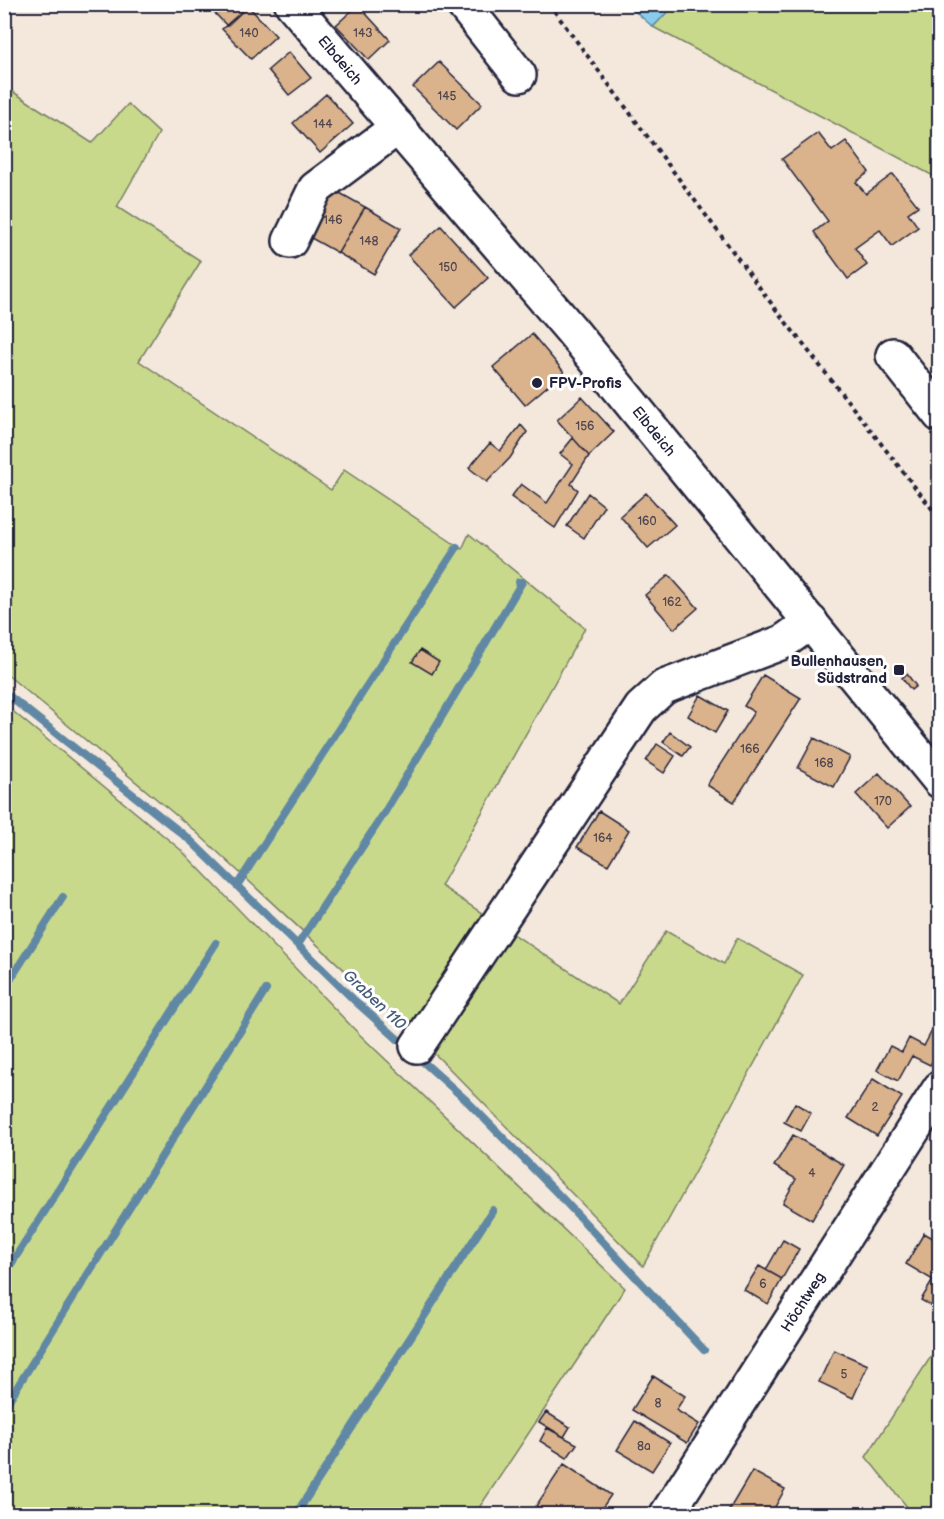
<svg xmlns="http://www.w3.org/2000/svg" width="944" height="1519" font-family="'Balsamiq Sans',sans-serif">
  <style>
    .green { fill: #c9d98c; stroke: #767e64; stroke-width: 1.5 }
    .water { fill: #8accec; stroke: #6088a5; stroke-width: 1.5 }
    .lines { fill: none; stroke-linecap: round; stroke-linejoin: round }
    .stream { stroke: #6088a5; stroke-width: 8 }
    .building { fill: #dab28b; stroke: #22223b; stroke-width: 1.5 }
    .minor-casing { stroke: #22223b; stroke-width: 38 }
    .path { stroke: #22223b; stroke-width: 4; stroke-dasharray: 4.5 4.5; stroke-linecap: butt }
    .minor { stroke: #fff; stroke-width: 33 }
    .poi-dot { fill: #22223b; stroke: #fff; stroke-width: 2 }
    .labels { text-anchor: middle; stroke-width: 6; stroke-linejoin: round; paint-order: stroke }
    .number-label { font-size: 12px; fill: #50464f }
    .street-label { font-size: 15px; fill: #22223b; stroke: #fff }
    .poi-label { font-size: 15px; font-weight: bold; fill: #22223b; stroke: #fff; text-anchor: start }
    .water-label { font-size: 16px; font-style: italic; fill: #465e79; stroke: #fff }
  </style>
  <rect width="100%" height="100%" fill="#f4e8dc"/>
  <filter id="ink" filterUnits="userSpaceOnUse"><feTurbulence type="fractalNoise" baseFrequency=".0167" numOctaves="2"/><feDisplacementMap in="SourceGraphic" scale="12" xChannelSelector="R" yChannelSelector="G"/><feConvolveMatrix kernelMatrix="1 2 1 2 8 2 1 2 1" color-interpolation-filters="sRGB"/></filter>
  <g filter="url(#ink)">
    <!-- green -->
    <path class="green" d="M674,5H939V179L653,27Z
      M4,86L92,143L128,104L159,133L117,207L201,261L139,361L331,490L344,470L462,549L469,534L585,628L441,886L619,1004L666,931L724,964L737,938L803,975L643,1266L440,1059L195,831L5,673Z
      M4,704L181,850L359,1034L625,1288L475,1514H5Z
      M939,1344V1514H913L866,1457Z"/>
    <!-- water -->
    <path class="water" d="M628,5H674L653,27Z"/>
    <g class="lines">
      <!-- stream -->
      <path class="stream" d="M4,692L190,840L354,1000L467,1101L560,1196L704,1350
        M238,884L457,547
        M299,943L383,815L522,582H519
        M4,989L63,897
        M4,1275L216,943
        M4,1408L266,990
        M296,1514L493,1210"/>
    </g>
    <!-- building -->
    <path class="building" d="M206,4H246L248,6L227,26Z
      M358,5L390,40L369,60L336,25Z
      M248,6L276,36L251,59L222,29Z
      M289,52L311,78L289,95L268,70Z
      M439,62L482,104L456,130L413,87Z
      M326,94L353,124L320,153L293,123Z
      M818,133L832,151L846,141L869,172L856,182L866,194L893,174L918,206L908,213L918,227L892,246L880,230L855,248L867,265L848,279L814,232L828,221L782,159Z
      M329,187L365,207L338,253L302,233Z
      M365,207L401,228L374,274L338,253Z
      M441,226L488,278L456,307L408,255Z
      M532,334L564,372L525,405L493,367Z
      M582,397L614,432L589,456L557,420Z
      M521,425L527,432L510,458L487,482L469,468L490,443L500,451Z
      M573,438L589,456L571,484L578,490L555,528L511,497L521,484L547,503L573,464L560,454Z
      M588,493L604,506L584,538L567,526Z
      M646,493L675,525L648,548L620,516Z
      M669,575L698,608L674,629L645,595Z
      M420,650L439,662L432,674L412,662Z
      M907,674L916,686L911,690L902,678Z
      M763,675L801,698L734,802L707,785L754,712L744,706Z
      M700,695L728,711L715,733L688,716Z
      M670,732L690,747L683,756L663,742Z
      M814,738L850,757L834,787L798,768Z
      M657,744L675,756L664,773L646,761Z
      M879,773L910,807L887,828L856,794Z
      M599,811L629,830L608,865L577,847Z
      M935,1025L940,1027V1047L930,1065L912,1056L898,1081L877,1070L890,1046L902,1052L909,1038L924,1046Z
      M873,1079L902,1097L877,1136L848,1118Z
      M795,1103L811,1113L801,1131L784,1122Z
      M793,1135L844,1165L812,1220L783,1203L796,1179L774,1166Z
      M924,1233L940,1242V1311L921,1300L933,1280L906,1264Z
      M783,1240L799,1249L782,1279L766,1270Z
      M759,1266L782,1279L768,1304L744,1290Z
      M834,1350L868,1365L853,1398L819,1382Z
      M653,1376L685,1396L676,1410L699,1424L687,1443L632,1410Z
      M546,1412L570,1427L564,1437L539,1422Z
      M635,1421L670,1443L652,1471L617,1450Z
      M547,1428L577,1444L567,1458L540,1441Z
      M564,1464L611,1495L598,1514H576L569,1510L567,1514H549L536,1506Z
      M752,1471L785,1489L771,1514H736L729,1510Z"/>
    <g class="lines">
      <defs>
        <g id="minor">
          <path id="s1" d="M292,4L572,331L940,781"/>
          <path d="M463,4L519,75"/>
          <path d="M290,241L315,189L398,127"/>
          <path d="M893,355L940,415"/>
          <path d="M417,1046L641,708L664,687L783,642L811,622"/>
          <path id="s2" d="M667,1514L940,1088"/>
        </g>
      </defs>
      <!-- minor casing -->
      <use href="#minor" class="minor-casing"/>
      <!-- path -->
      <path class="path" d="M549,4L774,307L940,519"/>
      <!-- minor -->
      <use href="#minor" class="minor"/>
    </g>
  </g>
  <!-- markers -->
  <g class="poi-dot">
    <circle cx="537" cy="383" r="6"/>
    <rect x="893" y="664" width="12" height="12" rx="3"/>
  </g>
  <g class="labels">
    <!-- number labels -->
    <g class="number-label">
      <text x="249" y="37">140</text>
      <text x="363" y="37">143</text>
      <text x="447" y="100">145</text>
      <text x="323" y="128">144</text>
      <text x="333" y="224">146</text>
      <text x="369" y="245">148</text>
      <text x="448" y="271">150</text>
      <text x="585" y="430">156</text>
      <text x="647" y="525">160</text>
      <text x="672" y="606">162</text>
      <text x="750" y="753">166</text>
      <text x="824" y="767">168</text>
      <text x="883" y="805">170</text>
      <text x="603" y="842">164</text>
      <text x="875" y="1111">2</text>
      <text x="812" y="1177">4</text>
      <text x="763" y="1288">6</text>
      <text x="844" y="1378">5</text>
      <text x="658" y="1407">8</text>
      <text x="644" y="1450">8a</text>
    </g>
    <!-- street labels -->
    <g class="street-label">
      <text dy="5" stroke="none"><textPath href="#s1" startOffset="74">Elbdeich</textPath></text>
      <text dy="5" stroke="none"><textPath href="#s1" startOffset="560">Elbdeich</textPath></text>
      <text dy="5" stroke="none"><textPath href="#s2" startOffset="252">Höchtweg</textPath></text>
    </g>
    <!-- poi labels -->
    <g class="poi-label">
      <text x="549" y="388">FPV-Profis</text>
      <text x="887" y="666" text-anchor="end">Bullenhausen,<tspan x="887" dy="17">Südstrand</tspan></text>
    </g>
    <!-- water labels -->
    <g class="water-label">
      <text transform="translate(375 999) rotate(43)" y="6">Graben 110</text>
    </g>
  </g>
  <!-- margin -->
  <rect width="944" height="1519" fill="none" stroke="#fff" stroke-width="24"/>
  <rect x="12" y="12" width="920" height="1495" fill="none" stroke="#22223b" stroke-width="2" filter="url(#ink)"/>
</svg>
